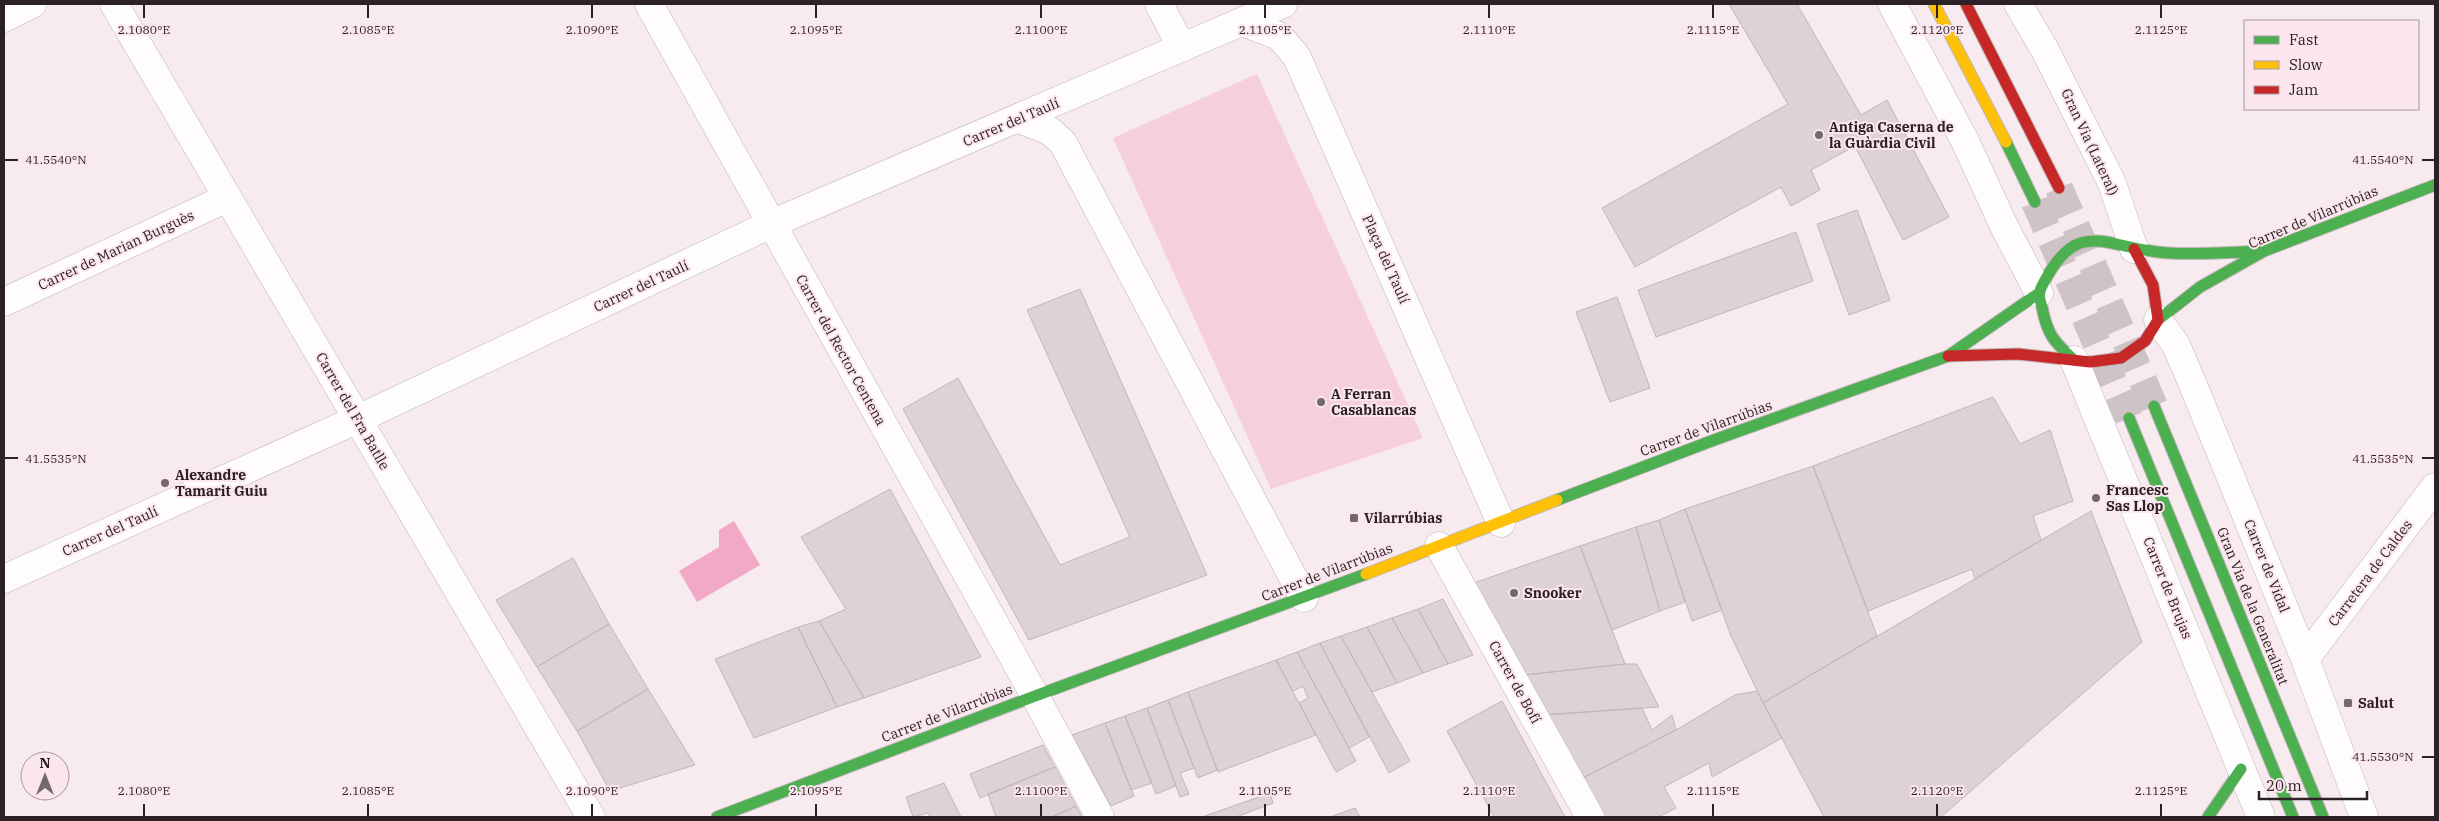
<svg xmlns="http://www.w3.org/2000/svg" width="2439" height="821" font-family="'IBM Plex Serif',serif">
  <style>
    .green { fill: #f5cfdd }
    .water { fill: #f1a9c7 }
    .building { fill: #ddd2d6; stroke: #c1b7ba }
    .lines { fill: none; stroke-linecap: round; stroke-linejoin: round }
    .secondary-tunnel { stroke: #cec3c7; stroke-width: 28; stroke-dasharray: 28 14; stroke-linecap: butt }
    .street-casing { stroke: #c0b6b9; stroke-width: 29 }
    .fast-casing { stroke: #c0b6b9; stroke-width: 13 }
    .slow-casing { stroke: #c0b6b9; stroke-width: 13 }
    .jam-casing { stroke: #c0b6b9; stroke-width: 13 }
    .street { stroke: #fefcfd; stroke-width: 28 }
    .fast { stroke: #4caf50; stroke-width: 11 }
    .slow { stroke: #ffc107; stroke-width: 11 }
    .jam { stroke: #c62828; stroke-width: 11 }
    .ticks { fill: none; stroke: #2c2226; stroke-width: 2 }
    .poi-dot { fill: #73686c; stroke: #fce6ee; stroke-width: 2 }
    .labels { text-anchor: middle; stroke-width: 4; stroke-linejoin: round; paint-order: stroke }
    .street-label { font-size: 14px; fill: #2c2226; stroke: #fce6ee }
    .poi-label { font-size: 14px; font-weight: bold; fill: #2c2226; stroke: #fce6ee; text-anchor: start }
    .ticks-label { font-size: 12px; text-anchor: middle; fill: #2c2226; stroke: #fce6ee; stroke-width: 4; stroke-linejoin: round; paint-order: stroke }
  </style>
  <rect width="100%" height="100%" fill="#f7ebef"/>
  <!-- green -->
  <path class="green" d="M1257,74L1423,438L1271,489L1113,138Z"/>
  <!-- water -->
  <path class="water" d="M734,521L760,565L697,602L679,571L719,547V530Z"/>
  <!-- building -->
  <path class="building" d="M1729,4H1797L1861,115L1887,100L1949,217L1903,240L1855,146L1811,170L1820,190L1791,206L1781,187L1635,267L1602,208L1788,104Z
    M1857,210L1890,300L1849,315L1817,224Z
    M1796,232L1813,281L1656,337L1638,290Z
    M1080,289L1207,575L1029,640L903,409L958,378L1060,565L1130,537L1027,310Z
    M1617,297L1650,388L1610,402L1576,312Z
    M1993,397L2020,444L2050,430L2073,501L2033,516L2041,540L1975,579L1972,569L1868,611L1813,466Z
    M1813,466L1877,636L1763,703L1731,636L1685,509Z
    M890,489L981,657L864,698L819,621L846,609L801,537Z
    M1685,509L1722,610L1692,621L1659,520Z
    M2091,511L2142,642L1941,817H1824L1763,703Z
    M1659,520L1685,602L1660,611L1636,527Z
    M1636,527L1660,611L1612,630L1580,546Z
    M1580,546L1625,664L1524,675L1468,585Z
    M573,558L609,624L537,667L496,600Z
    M1443,599L1473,655L1448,664L1418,609Z
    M1418,609L1448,664L1423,673L1392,618Z
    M1392,618L1423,673L1397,683L1367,627Z
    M819,621L864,698L837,707L798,627Z
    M609,624L648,689L577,731L537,667Z
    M798,627L837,707L754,738L715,659Z
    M1367,627L1397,683L1372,692L1341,636Z
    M1341,636L1410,761L1389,773L1320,643Z
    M1320,643L1369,737L1349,748L1297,652Z
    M1297,652L1356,761L1336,772L1299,703L1308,698L1303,686L1293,691L1276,660Z
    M1276,660L1316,735L1218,772L1188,692Z
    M1625,664H1637L1659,707L1543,715L1524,675Z
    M648,689L695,765L610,791L577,731Z
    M1757,691L1782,738L1712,777L1709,763L1664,787L1676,808L1658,817H1596L1575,782L1676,730L1735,695Z
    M1188,692L1217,770L1198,778L1168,700Z
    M1168,700L1194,768L1180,773L1189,794L1180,797L1147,708Z
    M1502,701L1565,817H1494L1447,731Z
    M1147,708L1176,786L1156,794L1125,716Z
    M1642,708L1652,730L1672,715L1676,730L1575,782L1543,715Z
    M1125,716L1152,783L1131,790L1105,723Z
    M1105,723L1134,796L1111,806L1072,735Z
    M1043,745L1055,767L980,798L970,774Z
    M1055,767L1076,806L1052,817H996L988,794Z
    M944,783L961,817H930L928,813L913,817L906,797Z
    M1270,793L1273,803L1236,817H1202Z
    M1076,806L1082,817H1052Z
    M1355,808L1360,817H1330Z"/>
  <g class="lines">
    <!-- secondary-tunnel -->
    <path class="secondary-tunnel" d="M2059,188L2154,406
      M2035,202L2129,418"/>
    <defs>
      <path id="street" d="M114,4L591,817
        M649,4L1035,696L1100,817
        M1159,4L1182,48
        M1892,4L1965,141L2004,226L2039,293
        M2018,4L2045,50L2112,183L2134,249
        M4,18L32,4
        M1242,22L1279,36L1297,57L1501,523
        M1019,119L1050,131L1063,143L1304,598
        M4,302L227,198
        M2158,320L2176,345L2191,380L2305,659L2364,817
        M2074,360L2261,817
        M1439,546L1590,817
        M4,579L358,419L771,224L1283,4
        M2305,659L2435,487"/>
      <path id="fast" d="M2006,142L2035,202
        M2158,320L2200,287L2264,251L2435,185
        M2074,360C2054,342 2047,334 2042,307C2040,300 2038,295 2041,288C2078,212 2106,250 2169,253C2200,255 2233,252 2264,251
        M2154,406L2323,817
        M2129,418L2293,817
        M1557,500L1714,440L1948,356L2039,293
        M717,817L1035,696L1366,574
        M2208,817L2241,769"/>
      <path id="slow" d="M1934,4L2006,142
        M1366,574L1557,500"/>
      <path id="jam" d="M1966,4L2059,188
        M1948,356L2018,354L2090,362L2121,358L2145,341L2158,320L2153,285L2134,249"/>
    </defs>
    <!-- street casing -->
    <use href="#street" class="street-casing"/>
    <!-- fast casing -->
    <use href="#fast" class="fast-casing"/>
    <!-- slow casing -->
    <use href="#slow" class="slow-casing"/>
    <!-- jam casing -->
    <use href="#jam" class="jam-casing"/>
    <!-- street -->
    <use href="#street" class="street"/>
    <!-- fast -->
    <use href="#fast" class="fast"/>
    <!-- slow -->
    <use href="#slow" class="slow"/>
    <!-- jam -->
    <use href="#jam" class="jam"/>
  </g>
  <!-- ticks -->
  <path class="ticks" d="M144,5V18M368,5V18M592,5V18M816,5V18M1041,5V18M1265,5V18M1489,5V18M1713,5V18M1937,5V18M2161,5V18M5,160H18M2422,160H2434M5,458H18M2422,458H2434M2422,757H2434M144,804V816M368,804V816M592,804V816M816,804V816M1041,804V816M1265,804V816M1489,804V816M1713,804V816M1937,804V816M2161,804V816"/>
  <!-- markers -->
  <g class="poi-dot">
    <circle cx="1819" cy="135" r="5"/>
    <circle cx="1321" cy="402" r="5"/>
    <circle cx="165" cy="483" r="5"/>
    <circle cx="2096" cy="498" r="5"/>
    <rect x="1349" y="513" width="10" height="10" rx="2.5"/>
    <circle cx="1514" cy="593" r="5"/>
    <rect x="2343" y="698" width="10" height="10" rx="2.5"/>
  </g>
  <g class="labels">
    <!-- street labels -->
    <g class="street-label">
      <text transform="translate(1011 122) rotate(-23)" y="5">Carrer del Taulí</text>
      <text transform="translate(2090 142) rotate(65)" y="5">Gran Via (Lateral)</text>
      <text transform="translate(2313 217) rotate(-23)" y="5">Carrer de Vilarrúbias</text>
      <text transform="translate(116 250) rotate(-25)" y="5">Carrer de Marian Burguès</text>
      <text transform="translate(1386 259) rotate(66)" y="5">Plaça del Taulí</text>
      <text transform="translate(641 286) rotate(-25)" y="5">Carrer del Taulí</text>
      <text transform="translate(841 350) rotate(61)" y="5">Carrer del Rector Centena</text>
      <text transform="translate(353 411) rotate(60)" y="5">Carrer del Fra Batlle</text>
      <text transform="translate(1706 428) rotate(-20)" y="5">Carrer de Vilarrúbias</text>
      <text transform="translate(110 531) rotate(-24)" y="5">Carrer del Taulí</text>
      <text transform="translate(2267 566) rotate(68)" y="5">Carrer de Vidal</text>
      <text transform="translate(1327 572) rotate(-21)" y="5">Carrer de Vilarrúbias</text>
      <text transform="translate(2370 573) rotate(-53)" y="5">Carretera de Caldes</text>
      <text transform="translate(2168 588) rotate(68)" y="5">Carrer de Brujas</text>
      <text transform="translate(2253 606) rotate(68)" y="5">Gran Via de la Generalitat</text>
      <text transform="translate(1515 682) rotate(61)" y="5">Carrer de Bofí</text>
      <text transform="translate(947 713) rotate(-21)" y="5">Carrer de Vilarrúbias</text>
    </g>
    <!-- poi labels -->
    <g class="poi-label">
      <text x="1829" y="132">Antiga Caserna de<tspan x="1829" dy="16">la Guàrdia Civil</tspan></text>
      <text x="1331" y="399">A Ferran<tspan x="1331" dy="16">Casablancas</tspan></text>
      <text x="175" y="480">Alexandre<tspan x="175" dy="16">Tamarit Guiu</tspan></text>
      <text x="2106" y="495">Francesc<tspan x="2106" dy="16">Sas Llop</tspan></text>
      <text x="1364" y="523">Vilarrúbias</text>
      <text x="1524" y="598">Snooker</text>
      <text x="2358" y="708">Salut</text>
    </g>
  </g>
  <g class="ticks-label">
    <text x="144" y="34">2.1080°E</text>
    <text x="368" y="34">2.1085°E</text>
    <text x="592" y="34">2.1090°E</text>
    <text x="816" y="34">2.1095°E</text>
    <text x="1041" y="34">2.1100°E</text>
    <text x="1265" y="34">2.1105°E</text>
    <text x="1489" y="34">2.1110°E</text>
    <text x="1713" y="34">2.1115°E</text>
    <text x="1937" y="34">2.1120°E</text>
    <text x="2161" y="34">2.1125°E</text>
    <text x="56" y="164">41.5540°N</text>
    <text x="2383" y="164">41.5540°N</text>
    <text x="56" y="463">41.5535°N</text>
    <text x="2383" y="463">41.5535°N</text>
    <text x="2383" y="761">41.5530°N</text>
    <text x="144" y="795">2.1080°E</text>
    <text x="368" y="795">2.1085°E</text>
    <text x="592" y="795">2.1090°E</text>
    <text x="816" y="795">2.1095°E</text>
    <text x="1041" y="795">2.1100°E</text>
    <text x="1265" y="795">2.1105°E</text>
    <text x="1489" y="795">2.1110°E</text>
    <text x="1713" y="795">2.1115°E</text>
    <text x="1937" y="795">2.1120°E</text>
    <text x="2161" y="795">2.1125°E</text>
  </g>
  <!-- border -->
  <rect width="2439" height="821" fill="none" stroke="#2c2226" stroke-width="10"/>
  <!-- legend -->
  <rect x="2244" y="20" width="175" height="90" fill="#fce6ee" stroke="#a9989e"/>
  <rect x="2254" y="36" width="25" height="8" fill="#4caf50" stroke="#a9989e"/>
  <text x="2289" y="45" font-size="15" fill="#2c2226">Fast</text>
  <rect x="2254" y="61" width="25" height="8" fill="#ffc107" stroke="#a9989e"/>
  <text x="2289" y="70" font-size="15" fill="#2c2226">Slow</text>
  <rect x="2254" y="86" width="25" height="8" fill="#c62828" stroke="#a9989e"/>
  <text x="2289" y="95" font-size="15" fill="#2c2226">Jam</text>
  <!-- north arrow -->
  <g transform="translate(45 776)"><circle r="24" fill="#fce6ee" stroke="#a9989e"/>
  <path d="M0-4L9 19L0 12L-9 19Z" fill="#73686c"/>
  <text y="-8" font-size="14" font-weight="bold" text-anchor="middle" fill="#2c2226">N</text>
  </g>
  <!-- scale -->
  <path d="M2259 791v8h108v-8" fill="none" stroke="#2c2226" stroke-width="2.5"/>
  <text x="2266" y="791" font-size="15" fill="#2c2226" stroke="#fce6ee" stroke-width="4" paint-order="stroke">20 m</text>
</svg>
